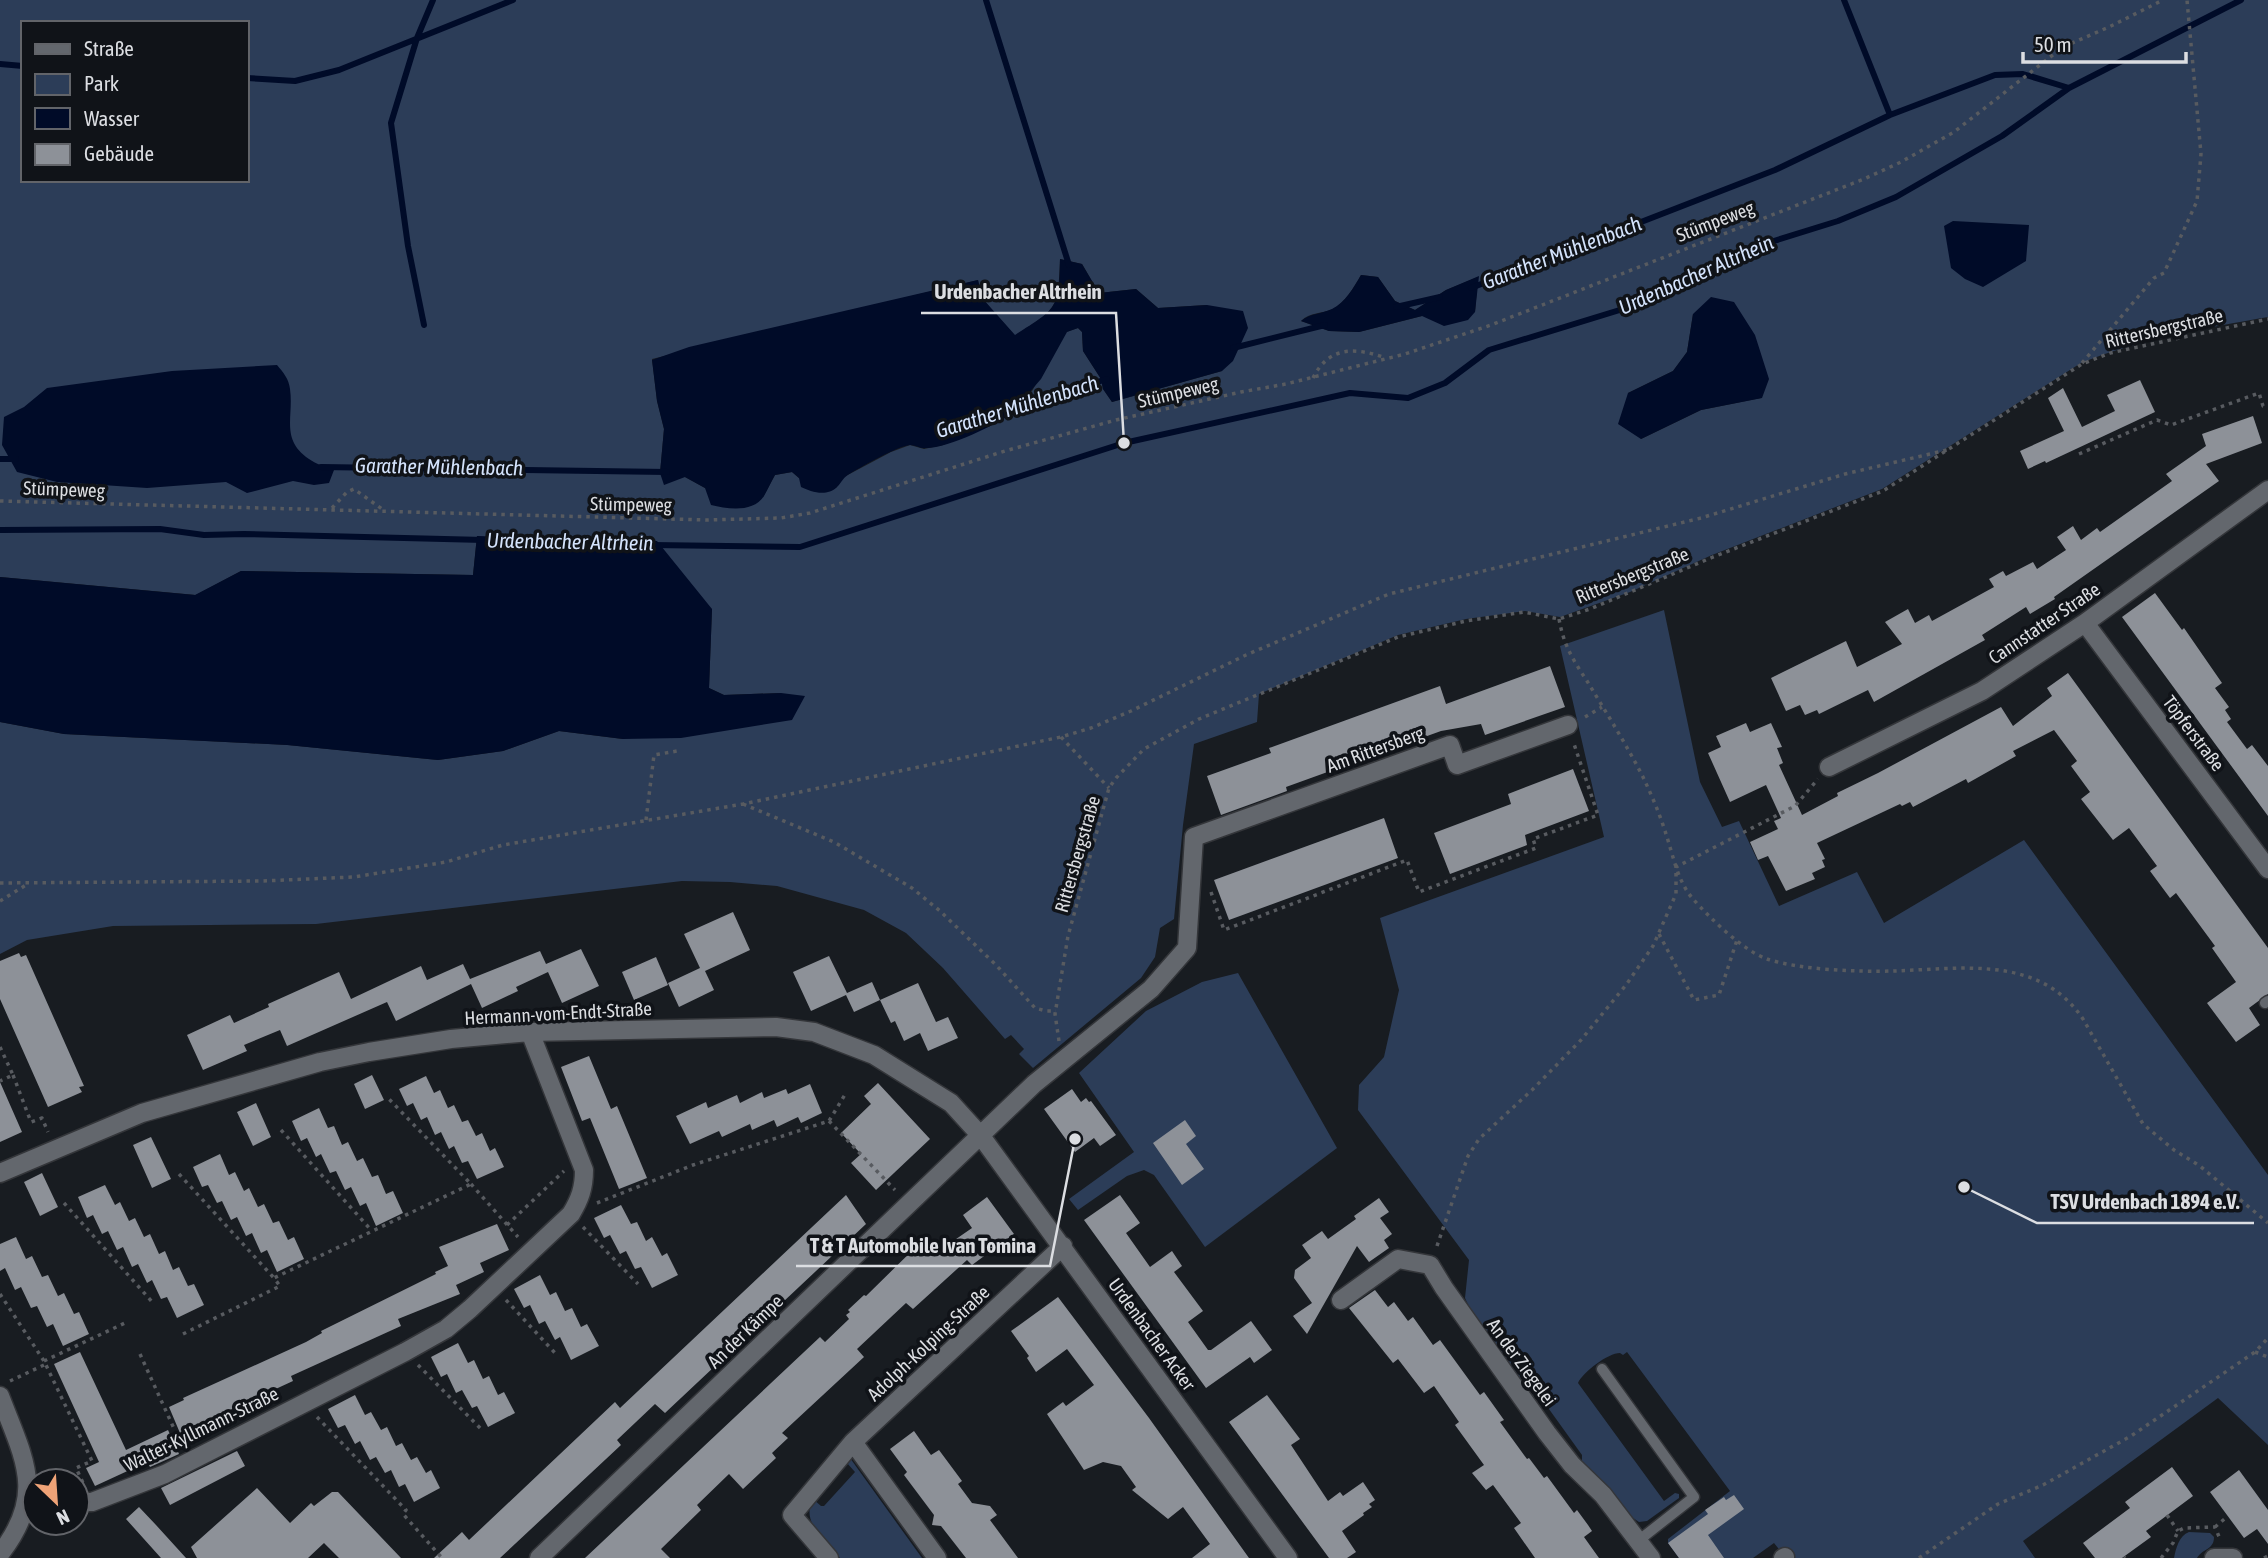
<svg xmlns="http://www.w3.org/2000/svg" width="2268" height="1558" font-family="'Asap Condensed',sans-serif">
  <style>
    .green { fill: #2c3d58; fill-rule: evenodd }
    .water { fill: #000b28 }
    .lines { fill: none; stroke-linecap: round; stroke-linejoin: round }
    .stream { stroke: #000b28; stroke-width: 6 }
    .building { fill: #8d9198 }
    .lane-casing { stroke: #34363a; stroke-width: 13 }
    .street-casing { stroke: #34363a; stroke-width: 21 }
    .path { stroke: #585b60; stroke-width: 3.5; stroke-dasharray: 3.5 5; stroke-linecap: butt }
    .lane { stroke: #63676d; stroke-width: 10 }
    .street { stroke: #63676d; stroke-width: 18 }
    .labels { text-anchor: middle; stroke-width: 7; stroke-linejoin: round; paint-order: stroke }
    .street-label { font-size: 19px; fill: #dcdee2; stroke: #101318 }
    .water-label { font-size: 21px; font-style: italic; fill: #d4e3fc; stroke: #101318 }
    .leader { fill: none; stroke: #dcdee2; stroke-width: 2.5 }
    .callout-dot { fill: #dcdee2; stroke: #101318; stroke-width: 2.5 }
    .callout-label { font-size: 21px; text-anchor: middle; font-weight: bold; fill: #dcdee2; stroke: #101318; stroke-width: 7; stroke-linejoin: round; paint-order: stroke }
  </style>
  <rect width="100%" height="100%" fill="#181c21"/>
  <!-- green -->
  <path class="green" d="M0,0H2268V317C2205,328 2140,339 2081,363L1882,489L1712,555L1630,592L1560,617L1525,611L1466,619L1398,635L1259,694L1257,722L1194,744L1183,825L1174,919L1160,928L1155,957L1141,978L1033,1068L1019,1054L1024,1049L1011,1035L1005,1039L943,968L906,933L864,910L777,886L730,882L682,881L316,924L113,926L27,940L0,954V722L64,734L288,745L438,760L503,751L559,731L623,739L781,693L724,695L709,688L712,609L477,536L473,575L241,571L196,595L0,577ZM23,23H247V180H23ZM1060,259L1082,264L1099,293L1136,289L1158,308L1207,305L1222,371L1112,402L1103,389L1101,379L1083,351L1082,332L1078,328L1066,332L1032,391L997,423L943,445L924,449L910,445L891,452L842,478L836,488L799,478L792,472L775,475L763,497L705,488L685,477L660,473L664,429L657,401L652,359L978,280L982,298L1015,336C1057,308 1058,311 1060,259ZM1361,275L1378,277L1395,301L1415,310L1446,290L1478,277L1475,312L1422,316L1359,332L1329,331L1301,321C1310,312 1322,314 1333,309C1345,303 1354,287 1361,275ZM1693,314L1761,398L1701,410L1641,439L1628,393L1673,371L1687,352Z
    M1664,610L1700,782L1722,827L1739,821L1779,906L1857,872L1884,923L2024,840L2268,1175V1445L2218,1398L2023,1541L2035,1558H1786L1774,1543L1753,1558H1679L1668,1543V1539L1730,1491L1627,1352L1623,1355L1620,1353C1608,1353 1583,1372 1578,1383L1664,1501L1675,1493L1679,1494V1498L1647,1521L1639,1522L1633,1518L1608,1488L1582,1463V1455L1536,1391L1528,1390L1471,1311L1465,1298L1469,1260L1358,1110L1359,1085L1384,1057L1399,990L1380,918L1604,837L1560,646Z
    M1238,973L1337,1148L1205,1247L1154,1175L1144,1170L1127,1176L1078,1210L1069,1199L1134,1152L1079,1073L1146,1011L1202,982Z
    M850,1458L922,1558H840C826,1542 800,1522 813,1499L821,1506H824L855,1472L847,1463Z
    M2189,1532L2210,1533L2214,1537C2214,1550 2203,1548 2197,1558H2174C2176,1548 2179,1536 2189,1532Z"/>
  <!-- water -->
  <path class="water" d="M1953,221L2029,225L2026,261L1983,287L1965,279L1951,268L1944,226Z
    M1060,259L1082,264L1099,293L1136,289L1158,308L1207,305L1243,311L1248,328L1233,361L1222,371L1112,402L1103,389L1101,379L1083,351L1082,332L1078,328L1067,332L1041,379L1020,403V409C998,423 951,448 926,448C921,449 915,445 910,445C898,446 863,466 851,473C842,478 843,481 837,487C827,497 811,492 801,487L799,478L792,472L775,475C771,482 768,489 764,496C753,513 728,509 711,505L705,488L685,477L664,485L660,473L664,429L657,401L652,360L689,347L978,280L982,298L1015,335C1057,308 1059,310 1060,259Z
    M1361,275L1378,277L1395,301L1415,310L1446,290L1479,276L1475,312L1468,320L1444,326L1422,316L1359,332L1329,331L1301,321C1310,313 1322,314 1332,309C1345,303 1354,287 1361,275Z
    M1711,297L1734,302L1755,335L1769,379L1762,398L1701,410L1641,439L1618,424L1628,393L1673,371L1687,352L1693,314Z
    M277,365C283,372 289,379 290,389C294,417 280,439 309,459C316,464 326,467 334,470L329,483L314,485L293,481L247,493L226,482L147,488L57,482L17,472L2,445L4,417L24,407L47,388L172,371Z
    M477,536L657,541L712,609L709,688L724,695L781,693L805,696L792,720L681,738L623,739L559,731L503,751L438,760L287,745L64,734L0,722V577L195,595L241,571L473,575Z"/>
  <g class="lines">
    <!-- stream -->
    <path class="stream" d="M986,0L1069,265
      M1844,0L1890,115
      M0,64L23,66
      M247,78L295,81L339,70L513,0
      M1471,288L1775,170L1890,115L1995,75L2023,74L2069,88
      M1396,307L1440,297
      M424,325L408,246L391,123L417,38L433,0
      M1233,348L1325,325
      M1014,408L1107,379
      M0,459H16
      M321,467L667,472
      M0,530L160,529L204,535L244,534L484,540
      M652,545L800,547L1124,443L1350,393L1408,398L1445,383L1489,350L1636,305L1761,245L1838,221L1896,197L2002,136L2069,88L2241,0"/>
  </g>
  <!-- building -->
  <path class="building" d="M2140,380L2155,412L2046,463L2045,461L2028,469L2020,451L2064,431L2048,398L2063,388L2082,427L2115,411L2107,395Z
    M2253,416L2262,443L2206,464L2219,481L2054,597L2055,599L2030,614L2026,607L1982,635L1985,640L1874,702L1868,690L1819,714L1817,710L1805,715L1800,705L1786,711L1771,678L1846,641L1857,667L1902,644L1885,622L1908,609L1915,623L1929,615L1932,621L1994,587L1989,579L2003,571L2006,576L2033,562L2037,569L2066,550L2057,537L2073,526L2081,540L2097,528L2100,532L2172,481L2166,474L2206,446L2202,434Z
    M2155,593L2182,630L2184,628L2222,683L2215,688L2229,707L2225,710L2231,719L2227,722L2247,749L2252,745L2268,766V816L2122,617Z
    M1550,666L1565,707L1485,735L1481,724L1441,731L1286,787L1287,791L1221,815L1207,776L1271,753L1269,748L1440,686L1446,704Z
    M2068,673L2268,948V994L2249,1008L2260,1025L2236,1042L2207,1003L2236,982L2212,948L2215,946L2176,893L2170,898L2150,871L2157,866L2129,828L2113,840L2081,799L2090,792L2071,766L2077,761L2054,730L2013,751L2016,756L1968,783L1966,779L1913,807L1910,802L1902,806L1900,804L1817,843L1825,859L1822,860L1825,867L1812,873L1815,879L1786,891L1768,856L1758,860L1750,842L1778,829L1774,821L1781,818L1766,785L1730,802L1708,753L1721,747L1716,736L1746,723L1750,732L1771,723L1782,747L1777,748L1783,763L1779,765L1802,815L1838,796L1837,793L1878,773L2001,707L2013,726L2052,696L2047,688Z
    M1573,769L1589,811L1525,835L1527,845L1450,874L1434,833L1511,804L1508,794Z
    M1384,818L1398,858L1229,920L1214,880Z
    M733,912L750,950L705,971L714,990L679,1007L668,983L700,968L684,934Z
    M581,949L599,986L562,1003L548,972L516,987L518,991L482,1008L471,984L396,1021L387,1002L287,1046L280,1030L244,1045L247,1051L203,1070L187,1035L230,1015L234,1023L269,1007L268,1004L339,972L351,999L421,966L427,980L463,964L470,979L540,951L546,964Z
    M19,953L21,957L26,955L84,1086L79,1087L82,1092L48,1107L0,999V961Z
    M829,956L847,993L872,982L880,1000L854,1012L846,995L811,1011L793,972Z
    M656,957L668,985L634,1000L622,972Z
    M918,983L936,1022L948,1017L958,1038L928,1051L920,1033L904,1041L895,1021L891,1023L880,1000Z
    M589,1056L611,1109L617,1106L647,1178L619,1189L590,1118L582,1121L561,1067Z
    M372,1075L384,1100L365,1109L354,1084Z
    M426,1076L434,1093L440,1090L448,1108L454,1105L462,1122L468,1120L476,1136L482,1133L490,1151L495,1148L504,1167L477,1179L468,1161L462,1163L454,1146L449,1149L441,1132L435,1135L427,1117L421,1120L413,1103L407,1106L399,1089Z
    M0,1082L22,1132L0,1142Z
    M878,1083L930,1139L876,1190L851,1163L861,1154L841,1133L871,1104L864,1096Z
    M810,1084L822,1113L801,1123L798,1117L777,1127L774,1120L752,1130L750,1124L722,1137L719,1131L690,1144L676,1116L706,1102L708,1108L737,1095L740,1103L762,1092L764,1098L786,1089L788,1094Z
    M1072,1089L1081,1102L1086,1098L1089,1102L1091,1101L1116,1135L1100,1146L1094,1138L1075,1152L1044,1109Z
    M256,1103L271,1137L253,1146L237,1112Z
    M319,1108L328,1128L334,1126L342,1145L348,1142L357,1161L363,1158L372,1177L378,1175L386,1194L393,1191L403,1213L376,1226L366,1203L360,1206L351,1187L345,1190L336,1171L330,1173L321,1154L316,1157L307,1138L301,1141L292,1121Z
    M1185,1120L1196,1136L1186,1144L1204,1169L1182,1185L1153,1143Z
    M151,1137L171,1179L152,1188L133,1145Z
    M220,1154L229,1175L235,1172L244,1191L249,1188L258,1207L264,1204L273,1223L279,1221L288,1240L294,1237L304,1259L277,1272L267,1250L261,1253L252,1233L246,1236L237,1217L231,1220L222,1201L217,1203L208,1185L202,1187L193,1167Z
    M42,1173L58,1207L40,1216L24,1182Z
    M105,1185L115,1205L120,1202L129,1221L135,1218L144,1237L150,1234L159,1254L165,1251L173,1270L179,1267L188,1286L194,1284L204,1305L177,1318L167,1297L161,1299L152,1280L147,1283L138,1264L132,1267L123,1247L117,1250L108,1231L102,1234L93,1215L87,1218L78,1197Z
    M846,1195L866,1224L665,1413L655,1404L617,1440L621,1445L500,1558H434L462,1532L469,1540L615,1402L620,1408Z
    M1120,1195L1140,1223L1126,1233L1150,1267L1172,1251L1182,1266L1174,1272L1203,1311L1188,1322L1208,1350H1211L1251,1321L1272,1350L1254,1363L1250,1357L1206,1388L1084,1220Z
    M987,1197L1014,1234L972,1265L967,1260L913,1309L906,1303L857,1349L864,1357L782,1433L788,1438L772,1453L776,1458L743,1489L729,1474L697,1505L701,1510L661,1549L670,1558H585L820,1337L825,1342L849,1319L846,1315L850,1312L848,1310L864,1295L866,1296L924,1239L934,1249L942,1241L946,1246L972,1228L963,1215Z
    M1379,1198L1389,1212L1380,1218L1392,1234L1384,1240L1389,1248L1369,1262L1357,1246L1307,1334L1293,1316L1312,1303L1294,1278L1295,1270L1311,1258L1302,1245L1322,1231L1328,1239L1356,1219L1354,1216Z
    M621,1205L631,1224L637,1222L646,1241L652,1237L662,1256L667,1253L678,1275L652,1288L641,1267L635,1269L626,1251L620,1254L610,1235L604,1238L594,1218Z
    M497,1224L509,1250L480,1263L484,1272L456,1285L460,1294L398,1319L401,1326L291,1376L293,1381L180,1433L169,1407L184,1400L183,1398L306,1342L322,1333L321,1331L436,1274L435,1272L448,1266L439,1247Z
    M16,1237L26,1259L32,1256L42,1277L48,1275L58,1296L64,1293L74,1314L79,1312L89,1334L63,1346L53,1324L47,1327L37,1306L31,1308L21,1287L15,1290L5,1268L0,1271V1244Z
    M540,1275L550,1295L556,1292L565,1311L572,1308L581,1327L587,1324L599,1346L571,1360L560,1337L555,1340L545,1321L539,1324L530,1305L524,1308L514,1289Z
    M1375,1290L1388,1307L1394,1302L1408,1321L1413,1317L1433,1345L1440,1340L1480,1395L1484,1392L1504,1420L1500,1422L1527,1459L1529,1458L1544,1478L1547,1476L1574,1513L1577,1510L1588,1525L1592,1531L1584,1537L1599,1558H1535L1514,1528L1521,1523L1493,1485L1486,1490L1472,1473L1484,1465L1455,1425L1459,1422L1434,1386L1424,1393L1398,1359L1393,1363L1349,1308Z
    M1058,1297L1149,1418L1249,1558H1192L1210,1544L1183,1507L1168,1519L1132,1490L1136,1487L1121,1466L1103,1462L1084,1470L1047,1414L1063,1402L1066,1406L1094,1385L1067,1349L1036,1372L1027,1358L1029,1356L1011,1331Z
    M458,1343L468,1363L474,1360L483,1379L489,1376L498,1395L504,1392L515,1413L488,1427L477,1406L472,1408L462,1390L456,1393L447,1374L441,1377L431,1357Z
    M80,1352L126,1450L168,1430L179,1454L150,1467L147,1462L95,1486L86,1468L99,1462L54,1364Z
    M355,1395L365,1415L371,1412L381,1430L387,1427L396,1446L402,1443L411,1460L417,1457L426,1473L431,1470L440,1488L414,1502L405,1484L399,1487L391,1470L385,1473L376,1457L370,1460L360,1441L355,1444L345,1425L338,1428L328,1409Z
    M1267,1395L1300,1439L1291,1445L1328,1501L1340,1492L1343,1496L1363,1482L1375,1500L1369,1504L1372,1507L1363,1513L1364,1515L1342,1531L1356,1552L1347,1558H1329L1229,1422Z
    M914,1431L931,1455L939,1450L962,1481L958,1484L972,1503L990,1506L997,1515L990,1520L1018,1558H966L941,1526L932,1525L934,1515L904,1475L907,1472L890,1449Z
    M237,1451L245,1466L170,1505L161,1488Z
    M2172,1467L2193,1496L2146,1531L2151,1537L2122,1558H2095L2083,1543L2130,1508L2125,1502Z
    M2239,1470L2268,1510V1544L2257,1529L2244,1538L2210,1492Z
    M257,1488L290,1523L311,1503L314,1506L332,1492H338L401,1558H339L324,1543L308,1558H197L191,1547Z
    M1734,1495L1744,1509L1708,1535L1724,1558H1679L1668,1543L1708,1514L1705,1510L1724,1497L1726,1500Z
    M139,1507L156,1525L186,1558H161L126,1519Z"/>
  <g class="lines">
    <defs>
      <path id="lane" d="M2265,1003L2268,1001
        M1602,1369L1694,1497L1638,1541"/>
      <path id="street" d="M2085,623L2268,869
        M1829,767L1982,691L2085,623L2268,490
        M0,1173L142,1113L320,1062L369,1052L451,1039L530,1032L776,1027L814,1032L874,1055L951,1103L981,1136L1288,1558
        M1341,1300L1398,1259L1430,1265L1444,1288L1547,1433L1572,1465L1603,1495L1651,1558
        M0,1396C24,1459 47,1494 0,1554
        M853,1442L937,1558
        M77,1502H92L165,1474L405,1352L446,1329L470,1309L571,1214C580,1199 584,1188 584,1170L530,1032
        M539,1558L1034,1084L1151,989L1187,948L1194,837L1450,745L1457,765L1568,725
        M829,1558L792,1515L853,1442L1063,1246
        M1783,1558L1785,1557
        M2214,1558H2233"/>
    </defs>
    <!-- lane casing -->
    <use href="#lane" class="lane-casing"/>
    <!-- street casing -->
    <use href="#street" class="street-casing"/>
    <!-- path -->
    <path class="path" d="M2082,363L2154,278L2164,273L2197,201L2201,154L2187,0
      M1313,378C1329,346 1355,347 1386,358
      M2079,454L2157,420L2171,425L2259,393L2263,406L2268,407
      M0,501L707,520L781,518L810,513L1005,451L1116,420L1241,392L1286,384L1405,354L1491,325L1864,179L1901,162L1954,132L2063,47L2109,27L2163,0
      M332,508L347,492L354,489L382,509
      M1559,619C1564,646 1572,658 1587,681C1606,712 1626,744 1643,777C1651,794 1659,812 1665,831C1673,854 1677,881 1693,899C1710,918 1742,950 1767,959C1801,970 1857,972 1893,971C1961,969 2039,954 2083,1019L2143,1124L2174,1150L2200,1166L2268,1223
      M1585,717L1602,707
      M1061,737L1109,788
      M743,804L834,842L912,888L940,911L996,965L1035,1008L1046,1011H1056
      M646,820L654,755L677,751
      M0,883L262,881L354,877L446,862L503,845L743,804L1061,737L1091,728L1131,711L1246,655L1389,594L1701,518L1845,474L1951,449
      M1211,892L1224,930L1407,860L1419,892L1536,848L1533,839L1598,815L1573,741
      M0,901L26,885
      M1659,934L1694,1000L1719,995L1737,940
      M1059,1041L1055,1014L1068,936L1109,788L1116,778L1144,749L1199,719L1398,637L1466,621L1524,612L1559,619L1590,609L1713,557L1883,491L2082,364L2110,353L2268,319
      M0,1047L13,1075L0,1081
      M13,1075L31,1122L42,1118L48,1132
      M829,1121L895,1190
      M281,1130L372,1231
      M179,1174L274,1278
      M471,1184L518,1237
      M64,1203L154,1304
      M597,1203L693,1165L829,1121L846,1093
      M507,1225L564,1171
      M583,1227L638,1284
      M1437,1246L1468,1156L1479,1139L1532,1090L1581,1040L1626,985L1653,946L1676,894V867L1795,806L1818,779
      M0,1294L44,1361L92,1461L76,1468L84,1485
      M506,1300L555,1353
      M183,1334L280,1286L274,1278L471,1184L388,1098
      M2255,1352L2268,1357
      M140,1354L181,1444
      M44,1361L125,1323
      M418,1365L481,1429
      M10,1381L46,1364
      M317,1417L406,1510L403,1514L442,1558
      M2167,1515L2178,1531
      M2215,1527L2228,1516
      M2124,1557L2125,1558
      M1919,1558L1998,1504L2043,1485L2131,1436L2255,1352L2268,1338
      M2161,1558L2173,1543L2178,1531L2184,1528L2215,1527L2220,1539
      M2264,1558L2268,1556"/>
    <!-- lane -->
    <use href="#lane" class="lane"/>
    <!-- street -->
    <use href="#street" class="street"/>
  </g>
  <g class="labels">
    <!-- street labels -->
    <g class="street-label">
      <text transform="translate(1715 221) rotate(-21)" y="7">Stümpeweg</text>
      <text transform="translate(2164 328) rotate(-13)" y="7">Rittersbergstraße</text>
      <text transform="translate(1178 392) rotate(-13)" y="7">Stümpeweg</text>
      <text transform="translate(64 489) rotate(2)" y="7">Stümpeweg</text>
      <text transform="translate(631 504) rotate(1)" y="7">Stümpeweg</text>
      <text transform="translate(1632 575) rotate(-22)" y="7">Rittersbergstraße</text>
      <text transform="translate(2044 623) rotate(-34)" y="7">Cannstatter Straße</text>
      <text transform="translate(2194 733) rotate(53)" y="7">Töpferstraße</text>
      <text transform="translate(1375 749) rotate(-20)" y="7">Am Rittersberg</text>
      <text transform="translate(1077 854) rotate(-74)" y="7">Rittersbergstraße</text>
      <text transform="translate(558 1013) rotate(-3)" y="7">Hermann-vom-Endt-Straße</text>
      <text transform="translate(745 1331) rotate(-44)" y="7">An der Kämpe</text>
      <text transform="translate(1152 1334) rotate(54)" y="7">Urdenbacher Acker</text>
      <text transform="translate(928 1343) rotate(-43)" y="7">Adolph-Kolping-Straße</text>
      <text transform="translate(1522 1362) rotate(54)" y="7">An der Ziegelei</text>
      <text transform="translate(201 1429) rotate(-26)" y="7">Walter-Kyllmann-Straße</text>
    </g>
    <!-- water labels -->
    <g class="water-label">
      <text transform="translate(1562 253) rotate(-21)" y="7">Garather Mühlenbach</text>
      <text transform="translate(1696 275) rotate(-24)" y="7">Urdenbacher Altrhein</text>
      <text transform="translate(1017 407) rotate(-17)" y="7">Garather Mühlenbach</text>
      <text transform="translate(439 467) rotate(1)" y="7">Garather Mühlenbach</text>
      <text transform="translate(570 542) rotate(1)" y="7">Urdenbacher Altrhein</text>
    </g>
  </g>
  <!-- callouts -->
  <path class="leader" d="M1124 443L1116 313H921M1964 1187L2037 1223H2254M1075 1139L1050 1266H796"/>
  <g class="callout-dot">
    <circle cx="1124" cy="443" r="7"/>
    <circle cx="1964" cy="1187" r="7"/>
    <circle cx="1075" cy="1139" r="7"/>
  </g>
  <g class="callout-label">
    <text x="1018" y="299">Urdenbacher Altrhein</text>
    <text x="2145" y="1209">TSV Urdenbach 1894 e.V.</text>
    <text x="923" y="1253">T &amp; T Automobile Ivan Tomina</text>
  </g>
  <!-- legend -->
  <rect x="21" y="21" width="228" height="161" fill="#101318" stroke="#626469" stroke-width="2"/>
  <rect x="35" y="44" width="35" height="10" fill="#63676d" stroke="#626469" stroke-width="2"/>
  <text x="84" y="56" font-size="21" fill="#dcdee2">Straße</text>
  <rect x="35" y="74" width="35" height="21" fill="#2c3d58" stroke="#626469" stroke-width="2"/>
  <text x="84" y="91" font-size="21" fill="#dcdee2">Park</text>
  <rect x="35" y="108" width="35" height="21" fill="#000b28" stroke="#626469" stroke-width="2"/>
  <text x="84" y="126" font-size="21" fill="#dcdee2">Wasser</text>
  <rect x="35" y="144" width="35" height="21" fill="#8d9198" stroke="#626469" stroke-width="2"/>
  <text x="84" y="161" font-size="21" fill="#dcdee2">Gebäude</text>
  <!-- north arrow -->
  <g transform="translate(56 1502) rotate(155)"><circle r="33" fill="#101318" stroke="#626469" stroke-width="2"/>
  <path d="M0-5L12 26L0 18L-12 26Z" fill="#efa377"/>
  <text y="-10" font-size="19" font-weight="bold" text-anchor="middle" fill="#dcdee2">N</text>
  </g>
  <!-- scale -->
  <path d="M2023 52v10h163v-10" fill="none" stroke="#dcdee2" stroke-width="3.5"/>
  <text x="2034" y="52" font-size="21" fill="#dcdee2" stroke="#101318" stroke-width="5" paint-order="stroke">50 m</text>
</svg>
